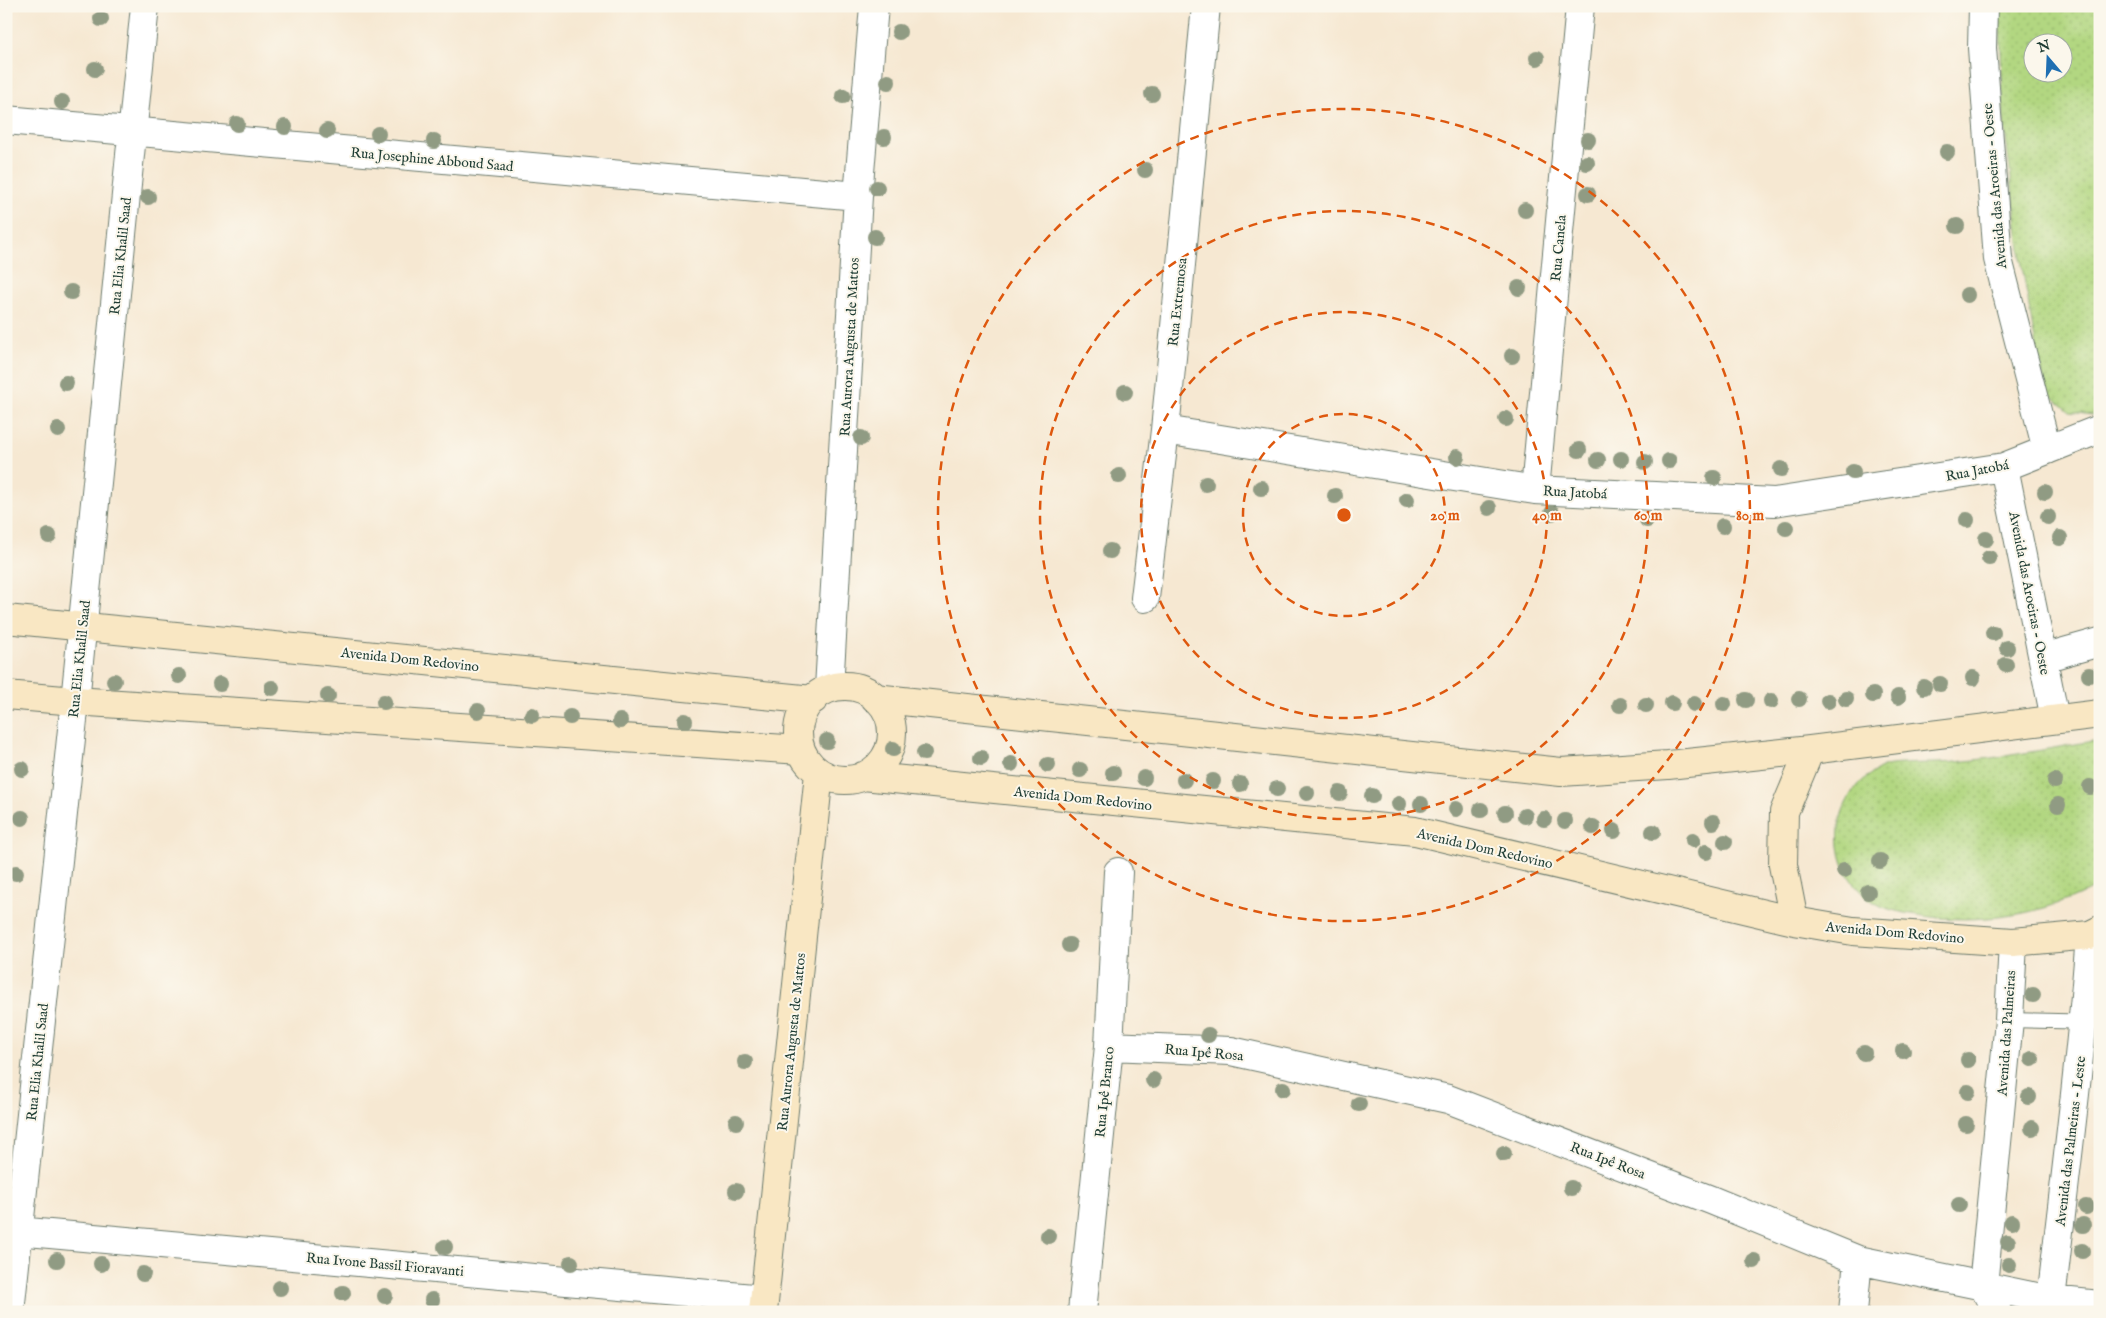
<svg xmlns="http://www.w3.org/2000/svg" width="2106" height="1318" font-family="'IM FELL English',serif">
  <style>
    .grass { fill: url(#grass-dots); stroke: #688a5a; fill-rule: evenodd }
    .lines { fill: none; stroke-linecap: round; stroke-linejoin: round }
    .lane-casing { stroke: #6a796b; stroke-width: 16 }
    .street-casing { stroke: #6a796b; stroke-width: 30 }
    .secondary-casing { stroke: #6a796b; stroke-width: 30 }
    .lane { stroke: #fff; stroke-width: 14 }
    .street { stroke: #fff; stroke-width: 28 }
    .secondary { stroke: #f9e7c3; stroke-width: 28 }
    .tree { fill: #909b83 }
    .ring { fill: none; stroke: #de580e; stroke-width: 2.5; stroke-dasharray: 9 6 }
    .labels { text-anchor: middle; stroke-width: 4; stroke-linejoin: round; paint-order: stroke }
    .street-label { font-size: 14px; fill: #1f3d34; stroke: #fbf7ec }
    .centre { fill: #de580e; stroke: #fbf7ec; stroke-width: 2.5 }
    .ring-label { font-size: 15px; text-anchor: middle; font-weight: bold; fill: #de580e; stroke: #fbf7ec; stroke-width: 4; stroke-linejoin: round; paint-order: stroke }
  </style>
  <defs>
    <pattern id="grass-dots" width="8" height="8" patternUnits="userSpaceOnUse" patternTransform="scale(1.25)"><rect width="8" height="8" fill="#b2d781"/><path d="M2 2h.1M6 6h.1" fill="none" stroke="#99b970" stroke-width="1.8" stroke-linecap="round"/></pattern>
  </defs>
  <rect width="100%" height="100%" fill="#fbf7ec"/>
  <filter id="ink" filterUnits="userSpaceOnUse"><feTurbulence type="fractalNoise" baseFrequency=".02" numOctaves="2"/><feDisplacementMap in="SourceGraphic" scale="10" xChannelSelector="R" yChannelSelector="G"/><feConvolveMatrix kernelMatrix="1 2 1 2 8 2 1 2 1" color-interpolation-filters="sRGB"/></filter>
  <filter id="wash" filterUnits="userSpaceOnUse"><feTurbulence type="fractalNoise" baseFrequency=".0096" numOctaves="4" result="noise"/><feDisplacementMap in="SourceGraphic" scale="20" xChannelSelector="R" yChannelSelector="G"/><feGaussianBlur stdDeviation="1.12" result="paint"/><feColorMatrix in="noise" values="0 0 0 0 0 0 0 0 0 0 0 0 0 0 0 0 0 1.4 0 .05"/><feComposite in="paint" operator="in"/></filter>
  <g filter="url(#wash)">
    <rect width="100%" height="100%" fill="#f6e8d2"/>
    <!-- grass -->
    <path class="grass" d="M1999,6H2100V416L2070,412L2047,392L2036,347L2022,266L2004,122ZM2034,42H2064V72H2034Z
      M2093,741L2100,743V884C2047,916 1977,925 1917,915C1905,913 1892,911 1881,906C1823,877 1825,794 1883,767C1894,762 1939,764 1955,762C2001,758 2047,749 2093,741Z"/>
  </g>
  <g filter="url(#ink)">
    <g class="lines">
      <defs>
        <path id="lane" d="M2009,1020L2100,1022"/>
        <path id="street" d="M1983,6L1982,48L1998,259L2047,450
          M6,120L858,196
          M1165,430L1535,490L1774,502L2004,467L2100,429
          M2004,467L2055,719
          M1535,490L1580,6
          M1145,598L1165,430L1206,6
          M2043,658L2100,642
          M829,688L858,196L874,6
          M1109,1046L1231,1051L1448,1099L1711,1200L1858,1260L2051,1300L2100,1305
          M6,1230L764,1299
          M10,1312L75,701L145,6
          M1082,1312L1109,1046L1118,872
          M1853,1312L1858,1260
          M1997,1312L1983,1286L2009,1020L2013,942
          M2038,1312L2051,1300C2065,1178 2081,1057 2090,935"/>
        <path id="secondary" d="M6,619L813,700
          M798 733a47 47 0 1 1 94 0a47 47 0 1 1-94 0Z
          M6,695L75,701L801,750
          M875,698L1561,772L1668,765L1810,750L2100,714
          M863,776L1415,831L1794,921L1853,931L2013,942L2090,935L2100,930
          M1794,921L1783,865L1784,812L1810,750
          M763,1312L819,773"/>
      </defs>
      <!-- lane casing -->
      <use href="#lane" class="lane-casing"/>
      <!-- street casing -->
      <use href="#street" class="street-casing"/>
      <!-- secondary casing -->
      <use href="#secondary" class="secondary-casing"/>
      <!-- lane -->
      <use href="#lane" class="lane"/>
      <!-- street -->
      <use href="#street" class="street"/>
      <!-- secondary -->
      <use href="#secondary" class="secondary"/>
    </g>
    <!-- trees -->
    <g class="tree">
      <circle cx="101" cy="19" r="8"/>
      <circle cx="899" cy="32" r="8"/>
      <circle cx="1537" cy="58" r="8"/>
      <circle cx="95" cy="69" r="8"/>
      <circle cx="888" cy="82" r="8"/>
      <circle cx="1152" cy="94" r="8"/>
      <circle cx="843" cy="96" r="8"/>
      <circle cx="62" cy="102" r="8"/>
      <circle cx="237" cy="124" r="8"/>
      <circle cx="285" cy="127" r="8"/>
      <circle cx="327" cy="131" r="8"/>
      <circle cx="378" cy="134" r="8"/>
      <circle cx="884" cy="137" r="8"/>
      <circle cx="1588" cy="140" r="8"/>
      <circle cx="434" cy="141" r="8"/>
      <circle cx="1947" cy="152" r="8"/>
      <circle cx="1587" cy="163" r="8"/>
      <circle cx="1145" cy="170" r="8"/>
      <circle cx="877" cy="188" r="8"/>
      <circle cx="1588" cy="194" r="8"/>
      <circle cx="148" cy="197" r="8"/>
      <circle cx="1525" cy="210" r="8"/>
      <circle cx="1957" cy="226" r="8"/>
      <circle cx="875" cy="237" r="8"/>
      <circle cx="1519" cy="288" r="8"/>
      <circle cx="71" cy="292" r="8"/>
      <circle cx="1967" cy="295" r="8"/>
      <circle cx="1512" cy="356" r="8"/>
      <circle cx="66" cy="383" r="8"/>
      <circle cx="1125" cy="392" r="8"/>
      <circle cx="1506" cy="419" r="8"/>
      <circle cx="58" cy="430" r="8"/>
      <circle cx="861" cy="438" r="8"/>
      <circle cx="1579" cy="450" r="8"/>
      <circle cx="1457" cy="457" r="8"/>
      <circle cx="1621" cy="459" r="8"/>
      <circle cx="1598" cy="460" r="8"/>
      <circle cx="1669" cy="461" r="8"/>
      <circle cx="1645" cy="462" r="8"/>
      <circle cx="1781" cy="469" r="8"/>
      <circle cx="1853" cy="472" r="8"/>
      <circle cx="1119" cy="476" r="8"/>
      <circle cx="1714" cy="478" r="8"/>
      <circle cx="1206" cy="484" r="8"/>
      <circle cx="1261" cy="488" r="8"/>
      <circle cx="2045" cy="492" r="8"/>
      <circle cx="1335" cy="496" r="8"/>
      <circle cx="1407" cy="500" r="8"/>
      <circle cx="1489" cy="508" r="8"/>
      <circle cx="1552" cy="513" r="8"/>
      <circle cx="2048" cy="517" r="8"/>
      <circle cx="1647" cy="520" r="8"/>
      <circle cx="1967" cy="520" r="8"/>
      <circle cx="1723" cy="526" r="8"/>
      <circle cx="1786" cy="528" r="8"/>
      <circle cx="49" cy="536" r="8"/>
      <circle cx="2060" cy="538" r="8"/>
      <circle cx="1986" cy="539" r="8"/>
      <circle cx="1110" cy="551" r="8"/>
      <circle cx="1989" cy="558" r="8"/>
      <circle cx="1993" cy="633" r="8"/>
      <circle cx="2007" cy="648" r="8"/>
      <circle cx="2006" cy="665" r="8"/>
      <circle cx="2089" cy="675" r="8"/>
      <circle cx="179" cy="676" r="8"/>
      <circle cx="1973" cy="678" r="8"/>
      <circle cx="114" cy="681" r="8"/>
      <circle cx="220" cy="684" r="8"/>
      <circle cx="1940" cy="684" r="8"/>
      <circle cx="1924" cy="687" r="8"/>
      <circle cx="272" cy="688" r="8"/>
      <circle cx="1873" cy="695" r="8"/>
      <circle cx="328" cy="696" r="8"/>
      <circle cx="1898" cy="697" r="8"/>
      <circle cx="1799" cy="699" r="8"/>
      <circle cx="1846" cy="699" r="8"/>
      <circle cx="1746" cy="700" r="8"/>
      <circle cx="1771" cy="701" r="8"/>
      <circle cx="1828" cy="701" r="8"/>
      <circle cx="384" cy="702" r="8"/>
      <circle cx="1672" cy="703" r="8"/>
      <circle cx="1694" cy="704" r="8"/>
      <circle cx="1724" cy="704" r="8"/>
      <circle cx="1620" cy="705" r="8"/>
      <circle cx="1646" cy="705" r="8"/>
      <circle cx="478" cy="711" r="8"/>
      <circle cx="532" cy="715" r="8"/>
      <circle cx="570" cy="717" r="8"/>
      <circle cx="620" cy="721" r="8"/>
      <circle cx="685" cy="721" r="8"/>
      <circle cx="827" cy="741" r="8"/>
      <circle cx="893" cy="749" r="8"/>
      <circle cx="924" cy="753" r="8"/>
      <circle cx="981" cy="758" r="8"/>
      <circle cx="1011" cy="764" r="8"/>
      <circle cx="1048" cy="765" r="8"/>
      <circle cx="22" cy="769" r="8"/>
      <circle cx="1080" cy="770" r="8"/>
      <circle cx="1113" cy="773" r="8"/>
      <circle cx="1144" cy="778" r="8"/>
      <circle cx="1184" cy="780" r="8"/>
      <circle cx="1213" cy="781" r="8"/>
      <circle cx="2055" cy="781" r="8"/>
      <circle cx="1240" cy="784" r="8"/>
      <circle cx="2090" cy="787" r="8"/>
      <circle cx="1277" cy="789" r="8"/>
      <circle cx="1307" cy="793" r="8"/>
      <circle cx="1340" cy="793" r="8"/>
      <circle cx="1372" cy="796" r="8"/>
      <circle cx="1399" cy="804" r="8"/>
      <circle cx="1421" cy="804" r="8"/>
      <circle cx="2058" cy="805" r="8"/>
      <circle cx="1456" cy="809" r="8"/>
      <circle cx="1481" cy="810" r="8"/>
      <circle cx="1505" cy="813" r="8"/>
      <circle cx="1525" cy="816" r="8"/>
      <circle cx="22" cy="818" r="8"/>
      <circle cx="1544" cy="819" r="8"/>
      <circle cx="1565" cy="821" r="8"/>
      <circle cx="1713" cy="822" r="8"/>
      <circle cx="1593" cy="827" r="8"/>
      <circle cx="1614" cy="831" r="8"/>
      <circle cx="1653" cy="832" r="8"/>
      <circle cx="1693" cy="840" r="8"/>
      <circle cx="1725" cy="842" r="8"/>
      <circle cx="1706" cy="852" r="8"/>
      <circle cx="1880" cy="861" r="8"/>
      <circle cx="1844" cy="870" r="8"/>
      <circle cx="16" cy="873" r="8"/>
      <circle cx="1868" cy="892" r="8"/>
      <circle cx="1069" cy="945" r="8"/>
      <circle cx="2033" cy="995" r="8"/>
      <circle cx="1208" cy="1035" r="8"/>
      <circle cx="1903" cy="1051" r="8"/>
      <circle cx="1864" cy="1053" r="8"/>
      <circle cx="2032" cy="1059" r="8"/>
      <circle cx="1968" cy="1060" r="8"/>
      <circle cx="745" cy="1062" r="8"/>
      <circle cx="1153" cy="1080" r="8"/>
      <circle cx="1283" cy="1089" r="8"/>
      <circle cx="1968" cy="1092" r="8"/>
      <circle cx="2029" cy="1097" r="8"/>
      <circle cx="1359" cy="1104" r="8"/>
      <circle cx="736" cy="1122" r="8"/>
      <circle cx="1966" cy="1124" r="8"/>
      <circle cx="2032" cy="1128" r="8"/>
      <circle cx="1504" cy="1154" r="8"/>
      <circle cx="1571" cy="1188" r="8"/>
      <circle cx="736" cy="1191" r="8"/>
      <circle cx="1959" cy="1205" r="8"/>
      <circle cx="2086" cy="1207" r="8"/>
      <circle cx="2012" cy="1222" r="8"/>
      <circle cx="2083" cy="1225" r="8"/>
      <circle cx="1048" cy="1236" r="8"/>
      <circle cx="2008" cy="1242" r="8"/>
      <circle cx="445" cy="1247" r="8"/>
      <circle cx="2082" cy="1251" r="8"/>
      <circle cx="57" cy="1260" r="8"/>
      <circle cx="1754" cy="1261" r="8"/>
      <circle cx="571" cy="1263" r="8"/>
      <circle cx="101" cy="1264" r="8"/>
      <circle cx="2009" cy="1265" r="8"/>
      <circle cx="143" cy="1274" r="8"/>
      <circle cx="280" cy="1288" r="8"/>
      <circle cx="343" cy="1293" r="8"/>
      <circle cx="385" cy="1296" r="8"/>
      <circle cx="432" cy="1300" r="8"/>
    </g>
  </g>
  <!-- distance rings -->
  <g class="ring">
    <circle cx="1344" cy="515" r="101"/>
    <circle cx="1344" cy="515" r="203"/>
    <circle cx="1344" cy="515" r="304"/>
    <circle cx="1344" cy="515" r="406"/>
  </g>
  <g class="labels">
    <!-- street labels -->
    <g class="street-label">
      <text transform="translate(432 159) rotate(5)" y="5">Rua Josephine Abboud Saad</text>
      <text transform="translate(1994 186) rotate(-95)" y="5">Avenida das Aroeiras - Oeste</text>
      <text transform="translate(1558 248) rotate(-85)" y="5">Rua Canela</text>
      <text transform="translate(120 256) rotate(-84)" y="5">Rua Elia Khalil Saad</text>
      <text transform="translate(1177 302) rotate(-84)" y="5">Rua Extremosa</text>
      <text transform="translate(849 347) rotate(-87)" y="5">Rua Aurora Augusta de Mattos</text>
      <text transform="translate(1977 470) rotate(-11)" y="5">Rua Jatobá</text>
      <text transform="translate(1575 492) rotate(3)" y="5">Rua Jatobá</text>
      <text transform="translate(2030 593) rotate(79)" y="5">Avenida das Aroeiras - Oeste</text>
      <text transform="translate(79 659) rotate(-84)" y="5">Rua Elia Khalil Saad</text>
      <text transform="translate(410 659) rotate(6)" y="5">Avenida Dom Redovino</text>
      <text transform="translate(1083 798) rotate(6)" y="5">Avenida Dom Redovino</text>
      <text transform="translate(1485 848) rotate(13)" y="5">Avenida Dom Redovino</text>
      <text transform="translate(1895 932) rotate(5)" y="5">Avenida Dom Redovino</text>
      <text transform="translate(2006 1033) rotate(-86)" y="5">Avenida das Palmeiras</text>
      <text transform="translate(791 1042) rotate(-84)" y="5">Rua Aurora Augusta de Mattos</text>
      <text transform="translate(1204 1052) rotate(5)" y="5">Rua Ipê Rosa</text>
      <text transform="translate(37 1062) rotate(-84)" y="5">Rua Elia Khalil Saad</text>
      <text transform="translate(1104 1092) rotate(-84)" y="5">Rua Ipê Branco</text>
      <text transform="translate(2070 1141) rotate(-83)" y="5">Avenida das Palmeiras - Leste</text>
      <text transform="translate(1608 1160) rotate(21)" y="5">Rua Ipê Rosa</text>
      <text transform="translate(385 1264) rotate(5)" y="5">Rua Ivone Bassil Fioravanti</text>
    </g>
  </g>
  <circle cx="1344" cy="515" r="8" class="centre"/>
  <g class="ring-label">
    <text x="1445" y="520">20 m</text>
    <text x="1547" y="520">40 m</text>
    <text x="1648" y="520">60 m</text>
    <text x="1750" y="520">80 m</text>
  </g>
  <!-- margin -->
  <rect width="2106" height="1318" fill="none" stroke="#fbf7ec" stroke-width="25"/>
  <!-- north arrow -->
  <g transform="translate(2048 58) rotate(341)"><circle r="24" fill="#fbf7ec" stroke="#a3ada2"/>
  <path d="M0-4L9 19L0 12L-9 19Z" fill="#1f6fb2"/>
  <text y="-8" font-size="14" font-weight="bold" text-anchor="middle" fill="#1f3d34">N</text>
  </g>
</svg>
